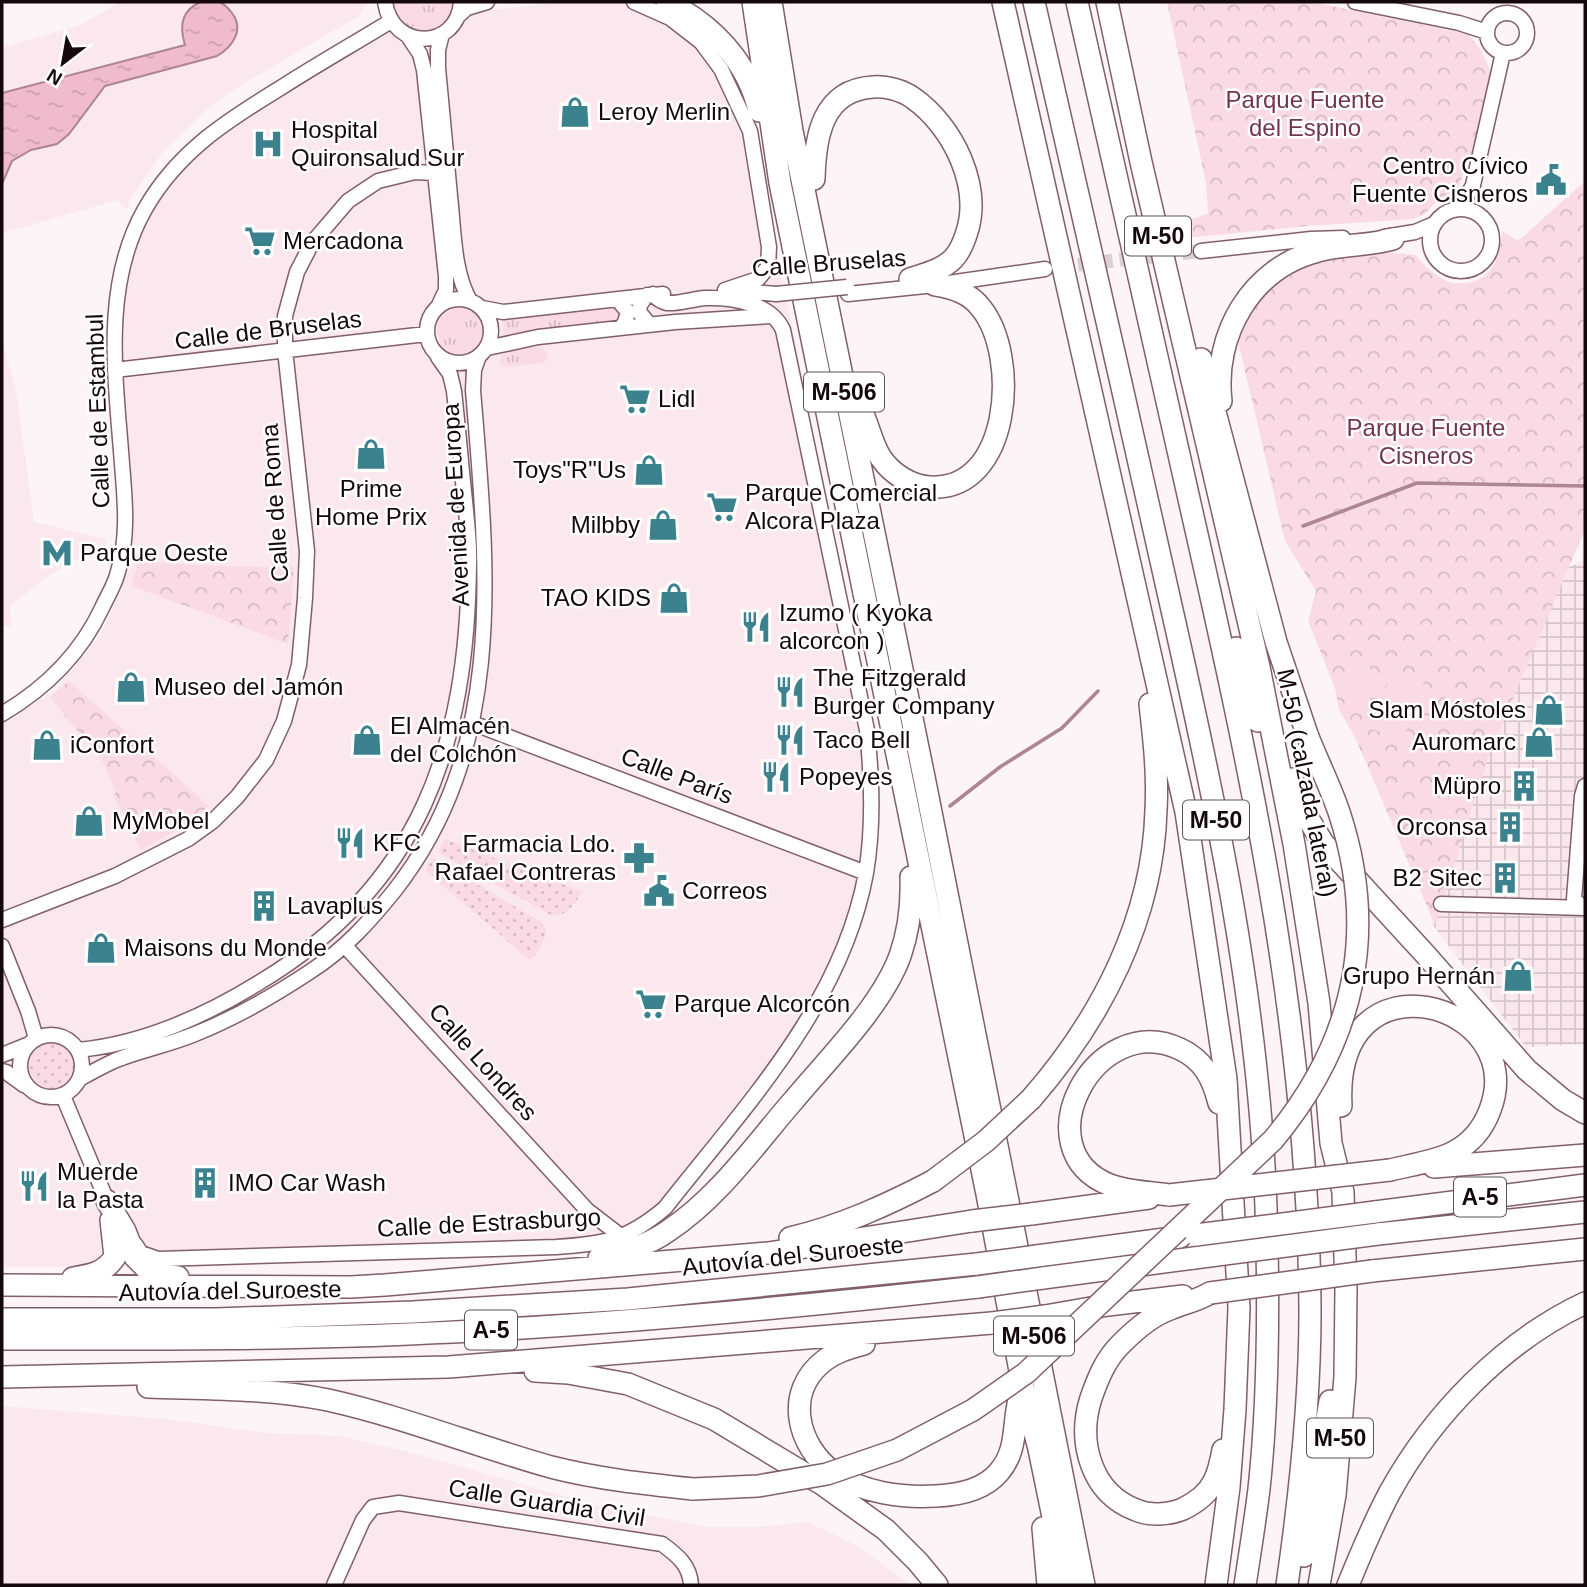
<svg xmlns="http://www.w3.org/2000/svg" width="1587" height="1587" font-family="Arial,sans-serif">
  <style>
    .built { fill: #fbe7ee }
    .industrial { fill: url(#industrial-grid) }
    .grass { fill: url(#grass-tufts) }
    .park { fill: url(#park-crowns) }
    .garden { fill: url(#garden-dots) }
    .pitch { fill: #fadae5 }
    .water { fill: url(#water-ripples); stroke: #ae8593; stroke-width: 2 }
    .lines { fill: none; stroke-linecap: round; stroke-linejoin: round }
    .stream { stroke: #ae8593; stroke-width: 3.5 }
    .minor-tunnel { stroke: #d9d1d3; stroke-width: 14; stroke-dasharray: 14 7; stroke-linecap: butt }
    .minor-casing { stroke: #815f6b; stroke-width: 17 }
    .highway-casing { stroke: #815f6b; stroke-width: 24 }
    .minor { stroke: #fff; stroke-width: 14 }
    .highway { stroke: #fff; stroke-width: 21 }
    .minor-bridge-casing { stroke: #815f6b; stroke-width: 17; stroke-linecap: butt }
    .highway-bridge-casing { stroke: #815f6b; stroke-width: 24; stroke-linecap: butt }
    .minor-bridge { stroke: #fff; stroke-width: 14 }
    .highway-bridge { stroke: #fff; stroke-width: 21 }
    .labels { text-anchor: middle; stroke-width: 5; stroke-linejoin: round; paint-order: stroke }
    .shield { fill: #fff; stroke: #5b5256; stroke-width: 2 }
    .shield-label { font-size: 23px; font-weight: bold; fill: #15080d }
    .park-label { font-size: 24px; fill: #73344d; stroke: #fff }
    .poi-label { font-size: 24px; fill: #15080d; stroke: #fff; text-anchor: start }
    .street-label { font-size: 24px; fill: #15080d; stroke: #fff }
  </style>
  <defs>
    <pattern id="industrial-grid" width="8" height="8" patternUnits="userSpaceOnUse" patternTransform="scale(1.75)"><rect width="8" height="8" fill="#fbe7ee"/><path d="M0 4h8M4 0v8" fill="none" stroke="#d6c5cb"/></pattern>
    <pattern id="grass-tufts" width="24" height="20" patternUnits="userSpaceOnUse" patternTransform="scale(1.75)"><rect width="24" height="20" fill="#fadae5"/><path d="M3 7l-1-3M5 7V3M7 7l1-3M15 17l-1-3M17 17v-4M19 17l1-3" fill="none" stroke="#d5bac3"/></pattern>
    <pattern id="park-crowns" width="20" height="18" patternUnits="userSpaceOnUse" patternTransform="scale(1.75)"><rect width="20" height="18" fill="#fadae5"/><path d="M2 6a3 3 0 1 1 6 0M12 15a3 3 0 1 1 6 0" fill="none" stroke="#d5bac3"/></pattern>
    <pattern id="garden-dots" width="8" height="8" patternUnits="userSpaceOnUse" patternTransform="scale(1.75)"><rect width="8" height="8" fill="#fadae5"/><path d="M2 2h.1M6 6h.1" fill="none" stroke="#d5bac3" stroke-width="1.8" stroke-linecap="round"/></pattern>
    <pattern id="water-ripples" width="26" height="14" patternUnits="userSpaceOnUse" patternTransform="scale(1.75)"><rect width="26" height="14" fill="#efbbcd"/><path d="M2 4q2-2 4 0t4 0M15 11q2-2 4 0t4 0" fill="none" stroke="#cc9faf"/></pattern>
  </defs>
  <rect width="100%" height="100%" fill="#fcf4f6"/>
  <!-- built -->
  <path class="built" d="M120,2H365V6L359,16L236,88L207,109L162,153L131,198L128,209L121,206L118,200L2,233V48L82,24Z
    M427,2L484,11L563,2H646L665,8L733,68L747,101L877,754L878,839L869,891L844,966L812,1026L669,1213L646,1232L619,1245L596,1253L159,1266L2,1267V724L56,690L100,636L123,586L133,522L120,349L129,264L150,211L194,149Z
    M2,340L16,391L34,522L107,539L102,558L87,554L49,575L10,606L11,626H2Z
    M2,1406L174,1420L266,1433L341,1436L420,1455L594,1505L709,1527H760L808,1522L859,1547L904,1580L908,1585H2Z"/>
  <!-- industrial -->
  <path class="industrial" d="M1585,560V1044L1526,1047L1432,924L1466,819L1515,682L1567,568Z"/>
  <!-- grass -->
  <path class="grass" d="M393,2H454C450,40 396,40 393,2Z
    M615,306L622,314L615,323L507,334L503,332L504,318Z
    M437 331a23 23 0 1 1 46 0a23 23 0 1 1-46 0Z
    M537,347L543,348L547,354V360L542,363L503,367L499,361C504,346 523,349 537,347Z"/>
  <!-- park -->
  <path class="park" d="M1167,2H1312L1467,34C1478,44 1487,58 1490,73L1471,160L1467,162L1458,189L1450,196L1434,204L1424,214L1413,219L1307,226L1185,238L1184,221L1208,214L1206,183Z
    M1585,181V529L1488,758L1435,925L1355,737L1339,710L1335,688L1308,621L1316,591L1285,541L1238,341C1239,326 1244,319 1252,307C1288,255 1358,248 1415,255C1425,266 1434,276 1449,282C1454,284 1459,283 1465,283C1493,281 1501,254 1502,231L1518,241Z
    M138,561L213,566L294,567L288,644L132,586Z
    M69,681L209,806L190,823L141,850L113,795L116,792L103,762L50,697Z"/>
  <!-- garden -->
  <path class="garden" d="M445,839L583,892C573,904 566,920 549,914L438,852Z
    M433,858L541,922C553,934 538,949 531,961L425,870Z
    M29 1066a23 23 0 1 1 46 0a23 23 0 1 1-46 0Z"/>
  <!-- pitch -->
  <path class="pitch" d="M1350,663H1370V704H1350Z
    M1393,668L1425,679L1403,740L1371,729Z"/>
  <!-- water -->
  <path class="water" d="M201,2C207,2 214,1 219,2C225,4 228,8 232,13C245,30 232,47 217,56L105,86L69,134L57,144L31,150L12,161L2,184V93L185,45C179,26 181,10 201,2Z"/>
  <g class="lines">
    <!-- stream -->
    <path class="stream" d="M1303,526L1417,483L1585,486
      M950,806L1000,767L1062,728L1098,691"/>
    <!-- minor-tunnel -->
    <path class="minor-tunnel" d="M1057,267L1201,251"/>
    <defs>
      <path id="minor" d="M385,2C392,51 457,51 461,2
        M634,2L670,18L701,42L721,69L750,131L769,247L768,267L758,279L725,290
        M1355,2L1459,23L1487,32
        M1487 33a20 20 0 1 1 40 0a20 20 0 1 1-40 0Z
        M458,16L467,8L487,2
        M442,34L438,50V68C442,111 446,153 450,196C454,230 453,271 470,301
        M408,36L420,54L424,70L446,276V290L439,305
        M1430 240a31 31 0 1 1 62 0a31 31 0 1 1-62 0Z
        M1460,209L1473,185L1503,53
        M1384,237L1415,232L1434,224
        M1201,251L1311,239L1343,238
        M728,290L776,294
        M848,294L935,285L1045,269
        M647,295L640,305L639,312L649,324
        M427 331a32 32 0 1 1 64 0a32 32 0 1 1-64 0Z
        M618,300L628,312L625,322L621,328
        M482,308L503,312L663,294
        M487,348L538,337L675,322L770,316
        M115,370L426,334
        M2,714C46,688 80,655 102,608C107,597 114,586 117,575C129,539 125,500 122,464C116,380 101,286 145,209C178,151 228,120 282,87C318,64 355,43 391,21
        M472,723L866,873
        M1441,904L1585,908
        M1583,908L1574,899L1582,796L1585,786
        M2,920L115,876L188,839L213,821L237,797L266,760L284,721L299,665L305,598L307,551L285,350V316L297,272L312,243L348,201L378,181L415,172L434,173
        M2,946L28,1011L36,1038
        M345,946L587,1210L622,1237
        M20 1066a31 31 0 1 1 62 0a31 31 0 1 1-62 0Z
        M78,1050C143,1044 205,1016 260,982C421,885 467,745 469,565C470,544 467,522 465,501C461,464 458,427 454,391L450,374L438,357
        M2,1055L27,1045
        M2,1071L6,1072L24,1085
        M81,1078C92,1072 103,1066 114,1061C140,1050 169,1045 195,1034C235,1018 275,995 311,971C345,949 370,921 395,890C509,744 487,563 473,390L474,370L479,356
        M63,1096L107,1201
        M135,1244L141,1253L158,1259L556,1247C605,1244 627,1240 665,1208C745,1106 842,1005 866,873C874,825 872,778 867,730L783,330C771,303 732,297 705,298C693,299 679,304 667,303C661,302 657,299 653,294
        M334,1585L363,1520L373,1507L399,1503L662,1544C677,1555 690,1565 691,1585"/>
      <path id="highway" d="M667,2C711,24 748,61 759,111
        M753,2L780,183L987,1194L1023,1387L1039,1449L1067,1585
        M771,2L792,131L925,782L1084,1585
        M1003,2L1186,812L1226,1079L1239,1308L1235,1409L1229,1487L1216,1585
        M1034,2C1079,202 1126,401 1170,601C1215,800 1259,1002 1266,1207C1269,1301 1269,1396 1259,1489C1255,1521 1250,1553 1245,1585
        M1077,2C1117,178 1157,354 1196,530C1255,790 1309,1043 1310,1312C1310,1403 1300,1495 1287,1585
        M1107,2L1141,162L1259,667L1294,844L1319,1003L1331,1143L1343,1192L1346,1289L1345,1377L1335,1495L1319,1585
        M814,179C815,137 822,90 873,87C886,86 902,90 913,98C953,126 983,187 966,235C963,244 960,252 953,259C942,270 925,274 910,279
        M1201,359L1276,642L1308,737
        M1221,401C1213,335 1251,268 1318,251C1343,244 1369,246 1393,239
        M863,414C869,428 873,446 881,458C892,474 911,486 930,487C1011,492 1020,356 981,308C970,293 953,288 935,285
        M1236,648L1258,721
        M1292,779L1309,820L1323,843L1425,954L1527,1070L1563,1100L1585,1113
        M1031,1099C1101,1019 1153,919 1156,810C1158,774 1154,739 1150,704
        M1341,1106C1332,945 1531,1003 1490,1110C1483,1129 1470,1144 1452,1153C1433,1162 1410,1165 1390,1170
        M1434,1167L1585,1155
        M1169,1195C1150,1192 1128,1192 1110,1185C1021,1150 1095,1009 1180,1049C1204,1060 1213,1079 1219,1103
        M107,1201L125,1231L135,1257L147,1269L157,1274L178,1277
        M1375,1212L1585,1185
        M1031,1214L1149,1198
        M1378,1234L1585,1212
        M790,1238C841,1226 887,1205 933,1181
        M1037,1256L1180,1237
        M599,1258C623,1252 647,1246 668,1231C718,1198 754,1146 793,1101C828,1059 881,1007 900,956C909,930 912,904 911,877
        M1372,1271L1585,1249
        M73,1278C92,1275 104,1273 115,1257L111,1220
        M1043,1278L1194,1258
        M2,1285L351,1287L385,1285L768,1253L972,1221
        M1210,1293C1197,1301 1184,1303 1170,1309C1153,1315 1135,1330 1122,1343C1106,1358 1098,1378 1091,1398C1077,1442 1091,1493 1136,1510C1150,1516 1168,1515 1183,1509C1195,1503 1208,1494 1214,1481C1219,1472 1221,1461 1223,1450
        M1045,1316L1108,1305L1183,1296
        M2,1319H216L413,1312L628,1299L977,1264
        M2,1339C137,1339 273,1340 409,1334C599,1326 789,1308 978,1287
        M864,1344C850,1348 837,1351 825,1360C784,1391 796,1445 834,1473C862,1493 903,1498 936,1496C959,1495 984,1490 999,1472C1019,1449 1012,1422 1020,1396
        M535,1371L568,1373L628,1384L714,1419L822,1484L886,1530L918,1562L937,1585
        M2,1377L449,1367L992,1323
        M148,1387C208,1389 268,1388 328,1400C404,1417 476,1446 551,1467C598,1479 645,1484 693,1489
        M1043,1528L1048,1585
        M1304,1556L1330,1401
        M1348,1585C1361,1553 1374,1522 1390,1492C1433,1414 1504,1341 1585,1303"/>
    </defs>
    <!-- minor casing -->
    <use href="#minor" class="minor-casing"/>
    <!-- highway casing -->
    <use href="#highway" class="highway-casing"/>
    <!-- minor -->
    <use href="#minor" class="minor"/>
    <!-- highway -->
    <use href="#highway" class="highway"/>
    <defs>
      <path id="minor-bridge" d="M776,294L847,287"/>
      <path id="highway-bridge" d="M933,1181L986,1141L1031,1099
        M1169,1195L1390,1170
        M972,1221L1031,1214
        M1196,1235L1375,1212
        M1194,1258L1378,1234
        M977,1264L1037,1256
        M978,1287L1043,1278
        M1210,1293L1372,1271
        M992,1323L1045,1316
        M693,1489L758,1486L827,1474L897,1450L973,1410L1026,1373L1273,1140C1354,1043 1379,933 1339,812C1330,786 1318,762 1308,737"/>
    </defs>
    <!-- minor-bridge casing -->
    <use href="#minor-bridge" class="minor-bridge-casing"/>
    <!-- highway-bridge casing -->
    <use href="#highway-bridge" class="highway-bridge-casing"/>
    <!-- minor-bridge -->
    <use href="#minor-bridge" class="minor-bridge"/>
    <!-- highway-bridge -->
    <use href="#highway-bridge" class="highway-bridge"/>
  </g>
  <!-- icons -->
  <defs>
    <symbol id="shop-bare" viewBox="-9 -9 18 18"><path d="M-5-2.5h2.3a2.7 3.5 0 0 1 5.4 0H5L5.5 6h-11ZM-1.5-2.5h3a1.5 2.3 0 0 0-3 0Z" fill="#3b818e" stroke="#fff" stroke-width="2.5" paint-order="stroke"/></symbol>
    <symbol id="hospital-bare" viewBox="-9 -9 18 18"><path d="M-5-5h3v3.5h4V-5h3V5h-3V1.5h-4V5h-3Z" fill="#3b818e" stroke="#fff" stroke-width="2.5" paint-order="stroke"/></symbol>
    <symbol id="civic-bare" viewBox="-9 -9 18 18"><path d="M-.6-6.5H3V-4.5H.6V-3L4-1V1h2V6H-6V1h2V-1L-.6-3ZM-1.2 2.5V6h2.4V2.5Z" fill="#3b818e" stroke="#fff" stroke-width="2.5" paint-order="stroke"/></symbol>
    <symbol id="supermarket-bare" viewBox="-9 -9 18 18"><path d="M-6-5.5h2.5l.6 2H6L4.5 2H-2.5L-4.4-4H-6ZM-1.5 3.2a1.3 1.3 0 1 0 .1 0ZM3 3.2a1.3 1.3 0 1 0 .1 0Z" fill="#3b818e" stroke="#fff" stroke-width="2.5" paint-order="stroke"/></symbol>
    <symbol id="metro-bare" viewBox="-9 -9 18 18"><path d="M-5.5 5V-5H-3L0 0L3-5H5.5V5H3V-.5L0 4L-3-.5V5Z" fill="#3b818e" stroke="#fff" stroke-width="2.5" paint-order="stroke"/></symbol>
    <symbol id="restaurant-bare" viewBox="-9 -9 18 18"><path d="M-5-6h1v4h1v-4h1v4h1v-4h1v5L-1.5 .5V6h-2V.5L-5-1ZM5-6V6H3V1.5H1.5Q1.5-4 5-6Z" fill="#3b818e" stroke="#fff" stroke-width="2.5" paint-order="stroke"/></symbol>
    <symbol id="building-bare" viewBox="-9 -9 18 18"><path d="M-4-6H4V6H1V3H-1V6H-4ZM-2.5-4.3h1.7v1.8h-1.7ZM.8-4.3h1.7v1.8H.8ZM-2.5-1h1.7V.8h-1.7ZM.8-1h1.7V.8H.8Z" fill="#3b818e" stroke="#fff" stroke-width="2.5" paint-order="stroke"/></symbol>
    <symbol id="pharmacy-bare" viewBox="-9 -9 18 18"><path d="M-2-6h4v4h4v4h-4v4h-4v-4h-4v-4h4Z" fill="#3b818e" stroke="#fff" stroke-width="2.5" paint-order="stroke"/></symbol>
  </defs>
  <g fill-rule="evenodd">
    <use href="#shop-bare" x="553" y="90" width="44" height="44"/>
    <use href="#hospital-bare" x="246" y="122" width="44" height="44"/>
    <use href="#civic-bare" x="1529" y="158" width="44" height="44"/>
    <use href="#supermarket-bare" x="238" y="219" width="44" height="44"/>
    <use href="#supermarket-bare" x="613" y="377" width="44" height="44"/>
    <use href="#shop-bare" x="349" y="432" width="44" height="44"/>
    <use href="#shop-bare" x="627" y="448" width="44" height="44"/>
    <use href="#supermarket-bare" x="700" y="485" width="44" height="44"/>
    <use href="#shop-bare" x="641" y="503" width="44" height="44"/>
    <use href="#metro-bare" x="35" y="531" width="44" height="44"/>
    <use href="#shop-bare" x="652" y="576" width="44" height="44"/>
    <use href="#restaurant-bare" x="734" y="605" width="44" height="44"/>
    <use href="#shop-bare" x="109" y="665" width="44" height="44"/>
    <use href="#restaurant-bare" x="768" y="670" width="44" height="44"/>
    <use href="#shop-bare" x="1527" y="688" width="44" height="44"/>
    <use href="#shop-bare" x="345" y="718" width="44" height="44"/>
    <use href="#restaurant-bare" x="768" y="718" width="44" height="44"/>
    <use href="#shop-bare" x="1517" y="720" width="44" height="44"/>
    <use href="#shop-bare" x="25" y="723" width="44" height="44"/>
    <use href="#restaurant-bare" x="754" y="755" width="44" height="44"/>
    <use href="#building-bare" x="1502" y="764" width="44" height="44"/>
    <use href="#shop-bare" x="67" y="799" width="44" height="44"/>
    <use href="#building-bare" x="1488" y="805" width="44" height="44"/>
    <use href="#restaurant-bare" x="328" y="821" width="44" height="44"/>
    <use href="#pharmacy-bare" x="617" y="836" width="44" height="44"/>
    <use href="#building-bare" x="1483" y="856" width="44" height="44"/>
    <use href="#civic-bare" x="637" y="869" width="44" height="44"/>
    <use href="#building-bare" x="242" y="884" width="44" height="44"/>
    <use href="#shop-bare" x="79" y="926" width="44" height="44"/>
    <use href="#shop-bare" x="1496" y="954" width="44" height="44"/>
    <use href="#supermarket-bare" x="629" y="982" width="44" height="44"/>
    <use href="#building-bare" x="183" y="1161" width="44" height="44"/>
    <use href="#restaurant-bare" x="12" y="1164" width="44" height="44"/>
  </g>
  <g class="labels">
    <!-- shield labels -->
    <g class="shield">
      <rect x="1125" y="216.5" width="66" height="39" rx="5"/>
      <rect x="804" y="372.5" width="80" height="39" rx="5"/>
      <rect x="1183" y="800.5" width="66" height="39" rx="5"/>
      <rect x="1454" y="1177.5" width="52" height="39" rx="5"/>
      <rect x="465" y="1310.5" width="52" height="39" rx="5"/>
      <rect x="994" y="1316.5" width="80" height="39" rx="5"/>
      <rect x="1307" y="1418.5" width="66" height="39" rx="5"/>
    </g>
    <g class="shield-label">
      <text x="1158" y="244">M-50</text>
      <text x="844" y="400">M-506</text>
      <text x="1216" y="828">M-50</text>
      <text x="1480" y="1205">A-5</text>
      <text x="491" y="1338">A-5</text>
      <text x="1034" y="1344">M-506</text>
      <text x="1340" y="1446">M-50</text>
    </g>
    <!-- park labels -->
    <g class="park-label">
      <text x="1305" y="108">Parque Fuente<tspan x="1305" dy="28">del Espino</tspan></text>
      <text x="1426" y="436">Parque Fuente<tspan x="1426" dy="28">Cisneros</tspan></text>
    </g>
    <!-- poi labels -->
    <g class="poi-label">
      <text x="598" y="120">Leroy Merlin</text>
      <text x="291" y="138">Hospital<tspan x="291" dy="28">Quironsalud Sur</tspan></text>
      <text x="1528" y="174" text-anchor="end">Centro Cívico<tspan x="1528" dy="28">Fuente Cisneros</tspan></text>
      <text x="283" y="249">Mercadona</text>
      <text x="658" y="407">Lidl</text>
      <text x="626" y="478" text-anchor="end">Toys"R"Us</text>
      <text x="371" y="497" text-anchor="middle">Prime<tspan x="371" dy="28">Home Prix</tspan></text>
      <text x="745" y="501">Parque Comercial<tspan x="745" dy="28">Alcora Plaza</tspan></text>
      <text x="640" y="533" text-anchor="end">Milbby</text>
      <text x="80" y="561">Parque Oeste</text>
      <text x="651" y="606" text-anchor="end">TAO KIDS</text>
      <text x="779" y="621">Izumo ( Kyoka<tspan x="779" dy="28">alcorcon )</tspan></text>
      <text x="813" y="686">The Fitzgerald<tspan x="813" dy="28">Burger Company</tspan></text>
      <text x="154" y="695">Museo del Jamón</text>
      <text x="1526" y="718" text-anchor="end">Slam Móstoles</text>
      <text x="390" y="734">El Almacén<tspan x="390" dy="28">del Colchón</tspan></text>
      <text x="813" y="748">Taco Bell</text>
      <text x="1516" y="750" text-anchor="end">Auromarc</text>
      <text x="70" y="753">iConfort</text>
      <text x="799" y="785">Popeyes</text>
      <text x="1501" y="794" text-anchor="end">Müpro</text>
      <text x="112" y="829">MyMobel</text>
      <text x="1487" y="835" text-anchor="end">Orconsa</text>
      <text x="373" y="851">KFC</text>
      <text x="616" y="852" text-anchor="end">Farmacia Ldo.<tspan x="616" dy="28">Rafael Contreras</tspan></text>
      <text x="1482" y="886" text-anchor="end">B2 Sitec</text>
      <text x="682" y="899">Correos</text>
      <text x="287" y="914">Lavaplus</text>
      <text x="124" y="956">Maisons du Monde</text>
      <text x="1495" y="984" text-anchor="end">Grupo Hernán</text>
      <text x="674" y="1012">Parque Alcorcón</text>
      <text x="57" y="1180">Muerde<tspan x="57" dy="28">la Pasta</tspan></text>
      <text x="228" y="1191">IMO Car Wash</text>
    </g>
    <!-- street labels -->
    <g class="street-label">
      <text transform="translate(829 263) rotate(-4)" y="8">Calle Bruselas</text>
      <text transform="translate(268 330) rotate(-7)" y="8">Calle de Bruselas</text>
      <text transform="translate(98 411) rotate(-92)" y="8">Calle de Estambul</text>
      <text transform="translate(275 503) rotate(-94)" y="8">Calle de Roma</text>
      <text transform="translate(456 505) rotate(-93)" y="8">Avenida de Europa</text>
      <text transform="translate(677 776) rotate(21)" y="8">Calle París</text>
      <text transform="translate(1307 783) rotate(79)" y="8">M-50 (calzada lateral)</text>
      <text transform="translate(483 1062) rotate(48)" y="8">Calle Londres</text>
      <text transform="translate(489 1223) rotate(-3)" y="8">Calle de Estrasburgo</text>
      <text transform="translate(793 1256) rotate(-6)" y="8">Autovía del Suroeste</text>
      <text transform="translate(230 1291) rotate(-1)" y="8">Autovía del Suroeste</text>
      <text transform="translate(547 1503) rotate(9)" y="8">Calle Guardia Civil</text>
    </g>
  </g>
  <!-- border -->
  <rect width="1587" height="1587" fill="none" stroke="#15080d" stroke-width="7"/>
  <!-- north arrow -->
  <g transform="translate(63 63) rotate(211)" stroke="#ffffff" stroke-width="5" paint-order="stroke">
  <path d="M0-5L12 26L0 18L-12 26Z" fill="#15080d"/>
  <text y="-10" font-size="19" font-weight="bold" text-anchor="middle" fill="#15080d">N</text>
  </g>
</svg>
